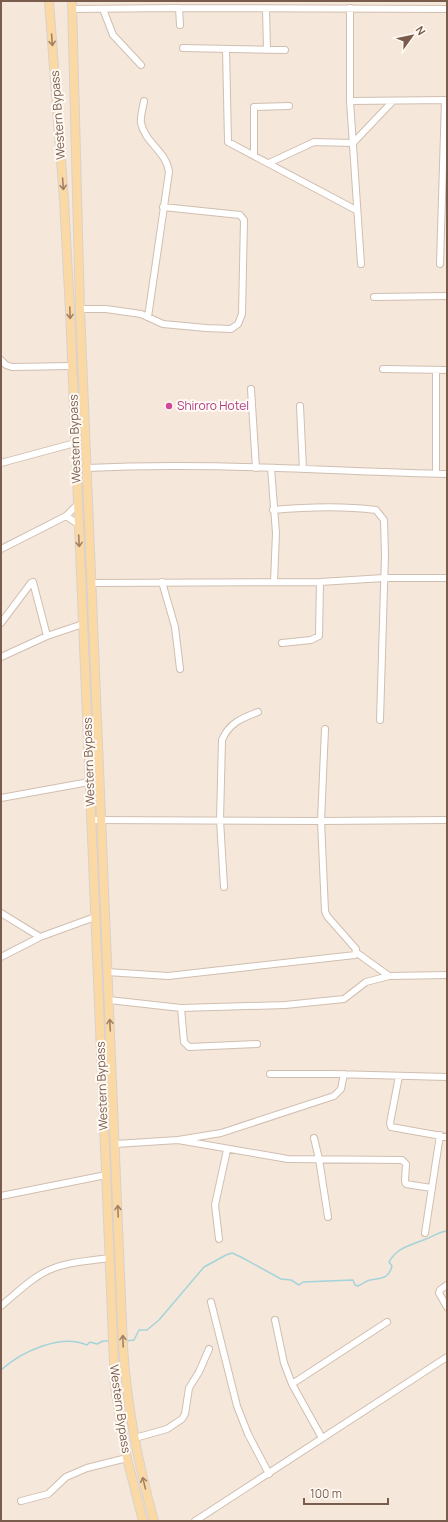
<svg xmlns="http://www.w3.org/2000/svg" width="448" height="1522" font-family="Manrope,sans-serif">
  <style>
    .residential { fill: #f5e8da }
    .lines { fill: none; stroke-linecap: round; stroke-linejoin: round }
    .stream { stroke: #a5d3da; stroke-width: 1.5 }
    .minor-casing { stroke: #d1beb0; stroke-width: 8 }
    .major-casing { stroke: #dad1cd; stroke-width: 10 }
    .minor { stroke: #fff; stroke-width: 6 }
    .major { stroke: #fbd9a5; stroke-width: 8 }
    .oneway { stroke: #a18267 }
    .hotel-dot { fill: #d1479c; stroke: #fffaf3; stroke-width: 1.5 }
    .labels { text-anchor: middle; stroke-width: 4; stroke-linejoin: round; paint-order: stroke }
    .street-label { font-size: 12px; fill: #7a5c4d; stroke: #fffaf3 }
    .hotel-label { font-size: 12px; fill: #b23c85; stroke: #fffaf3; text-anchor: start }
  </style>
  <rect width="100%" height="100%" fill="#fdf6ec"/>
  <!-- residential -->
  <path class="residential" d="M1,1H447V1521H1Z"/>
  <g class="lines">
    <!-- stream -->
    <path class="stream" d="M126,1341L134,1340L139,1330H147L159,1320L204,1267L226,1255L232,1253L241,1257L281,1279L291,1280L299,1285L303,1282L353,1280L355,1285L358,1286C362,1284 366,1281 370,1280C381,1278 389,1279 392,1266L389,1262C397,1247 412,1245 426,1239C434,1236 438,1232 447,1231
      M1,1370C21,1352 61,1333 87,1345L90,1342L97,1344L103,1341H110"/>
    <defs>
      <path id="minor" d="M179,8L447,9
        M350,8V101L361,264
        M72,9L179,8L180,25
        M103,9L113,35L141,65
        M266,9L267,50
        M183,48L285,50
        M226,49L228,142L356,210
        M144,101C143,108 140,117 141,123C145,143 167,152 169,172L148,317
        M350,101L447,100
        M254,155V107L289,106
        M269,163L314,142L353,143L393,101
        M440,264L445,100
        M374,297L447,296
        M80,309H106L141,314L163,324L206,328L231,329L238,324L242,314L244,220L240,215L163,207
        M1,360L6,365L12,367L72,366
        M383,369L447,370
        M251,389L256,468
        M300,406L303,469
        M1,463L75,443
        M87,468C207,462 327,471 447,474
        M271,468L276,533L274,582
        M436,473V370
        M273,510C307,507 343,506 376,510L384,520L385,555L380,720
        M66,516L78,524
        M1,549L66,516L77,505
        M162,582L175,627L180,669
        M91,583L320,582L384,578H447
        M1,623L31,583L33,582L47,636
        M282,643L311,640L319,636L320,582
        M1,657L47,636L83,624
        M1,798L89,782
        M91,820L321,821L447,820
        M224,887L220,820L222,740C229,723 242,718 258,712
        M1,913L40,937L95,917
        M357,953L389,976
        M1,957L40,937
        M107,972L168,976L355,955L356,949L327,916L325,911L321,821L325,729
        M109,1000L181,1008L285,1005L344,999L366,982L389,976L447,975
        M181,1008L184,1042L189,1047L257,1044
        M270,1074H334L447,1077
        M344,1074L341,1089L334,1096L221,1133L178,1140L288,1159L402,1160L406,1164L405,1181L406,1184L431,1188
        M399,1076L390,1123L391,1127L447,1137
        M314,1138L319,1159L328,1217
        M115,1144L178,1140
        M1,1196L106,1175
        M425,1233L440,1135
        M219,1239L215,1205L227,1150
        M447,1285L440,1290L439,1293L447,1307
        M211,1302L237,1406L248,1434L269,1474
        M1,1306C17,1293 34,1275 54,1268C71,1261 91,1261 109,1258
        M275,1320L284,1363L292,1384L322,1438
        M292,1384L387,1322
        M135,1438L167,1429L182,1419L185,1414L189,1388L199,1372L209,1349
        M21,1501L48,1494L66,1477L87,1468L127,1458
        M195,1521L447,1357"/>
      <path id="major" d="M49,1L64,200L70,311L115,1387L127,1458L143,1521
        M72,1L80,309L123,1347C127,1407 138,1464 154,1521"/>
    </defs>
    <!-- minor casing -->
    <use href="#minor" class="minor-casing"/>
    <!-- major casing -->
    <use href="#major" class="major-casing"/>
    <!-- minor -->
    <use href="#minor" class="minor"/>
    <!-- major -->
    <use href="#major" class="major"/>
  </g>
  <!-- one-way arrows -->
  <defs><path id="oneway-shaft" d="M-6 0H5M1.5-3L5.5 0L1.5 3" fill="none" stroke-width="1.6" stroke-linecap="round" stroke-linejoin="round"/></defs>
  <g class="oneway">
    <use href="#oneway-shaft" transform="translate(52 40) rotate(86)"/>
    <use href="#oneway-shaft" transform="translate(63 184) rotate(86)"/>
    <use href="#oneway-shaft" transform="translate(70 313) rotate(88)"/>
    <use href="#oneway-shaft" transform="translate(79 541) rotate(87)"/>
    <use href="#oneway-shaft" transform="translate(110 1025) rotate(-93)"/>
    <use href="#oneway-shaft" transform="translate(118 1211) rotate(-92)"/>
    <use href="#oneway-shaft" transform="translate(123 1341) rotate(-92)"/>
    <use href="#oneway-shaft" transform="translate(144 1483) rotate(-104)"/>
  </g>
  <!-- markers -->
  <circle class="hotel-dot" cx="169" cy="406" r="4"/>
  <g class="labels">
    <!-- street labels -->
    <g class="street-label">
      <text transform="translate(58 115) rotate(-94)" y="4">Western Bypass</text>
      <text transform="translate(75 439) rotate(-92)" y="4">Western Bypass</text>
      <text transform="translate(89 762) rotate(-92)" y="4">Western Bypass</text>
      <text transform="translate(102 1086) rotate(-92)" y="4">Western Bypass</text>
      <text transform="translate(120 1409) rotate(82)" y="4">Western Bypass</text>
    </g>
    <!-- hotel labels -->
    <g class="hotel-label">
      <text x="177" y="410">Shiroro Hotel</text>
    </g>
  </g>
  <!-- border -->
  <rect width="448" height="1522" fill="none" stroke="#7a5c4d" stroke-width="4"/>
  <!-- north arrow -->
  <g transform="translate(412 36) rotate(57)" stroke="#fffaf3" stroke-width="3" paint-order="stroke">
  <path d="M0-3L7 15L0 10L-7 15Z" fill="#7a5c4d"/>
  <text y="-6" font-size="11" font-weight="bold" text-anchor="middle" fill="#7a5c4d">N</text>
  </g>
  <!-- scale -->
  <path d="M304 1498v6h84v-6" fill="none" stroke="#7a5c4d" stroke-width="2"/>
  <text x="310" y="1498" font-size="12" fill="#7a5c4d" stroke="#fffaf3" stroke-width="3" paint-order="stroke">100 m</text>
</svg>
